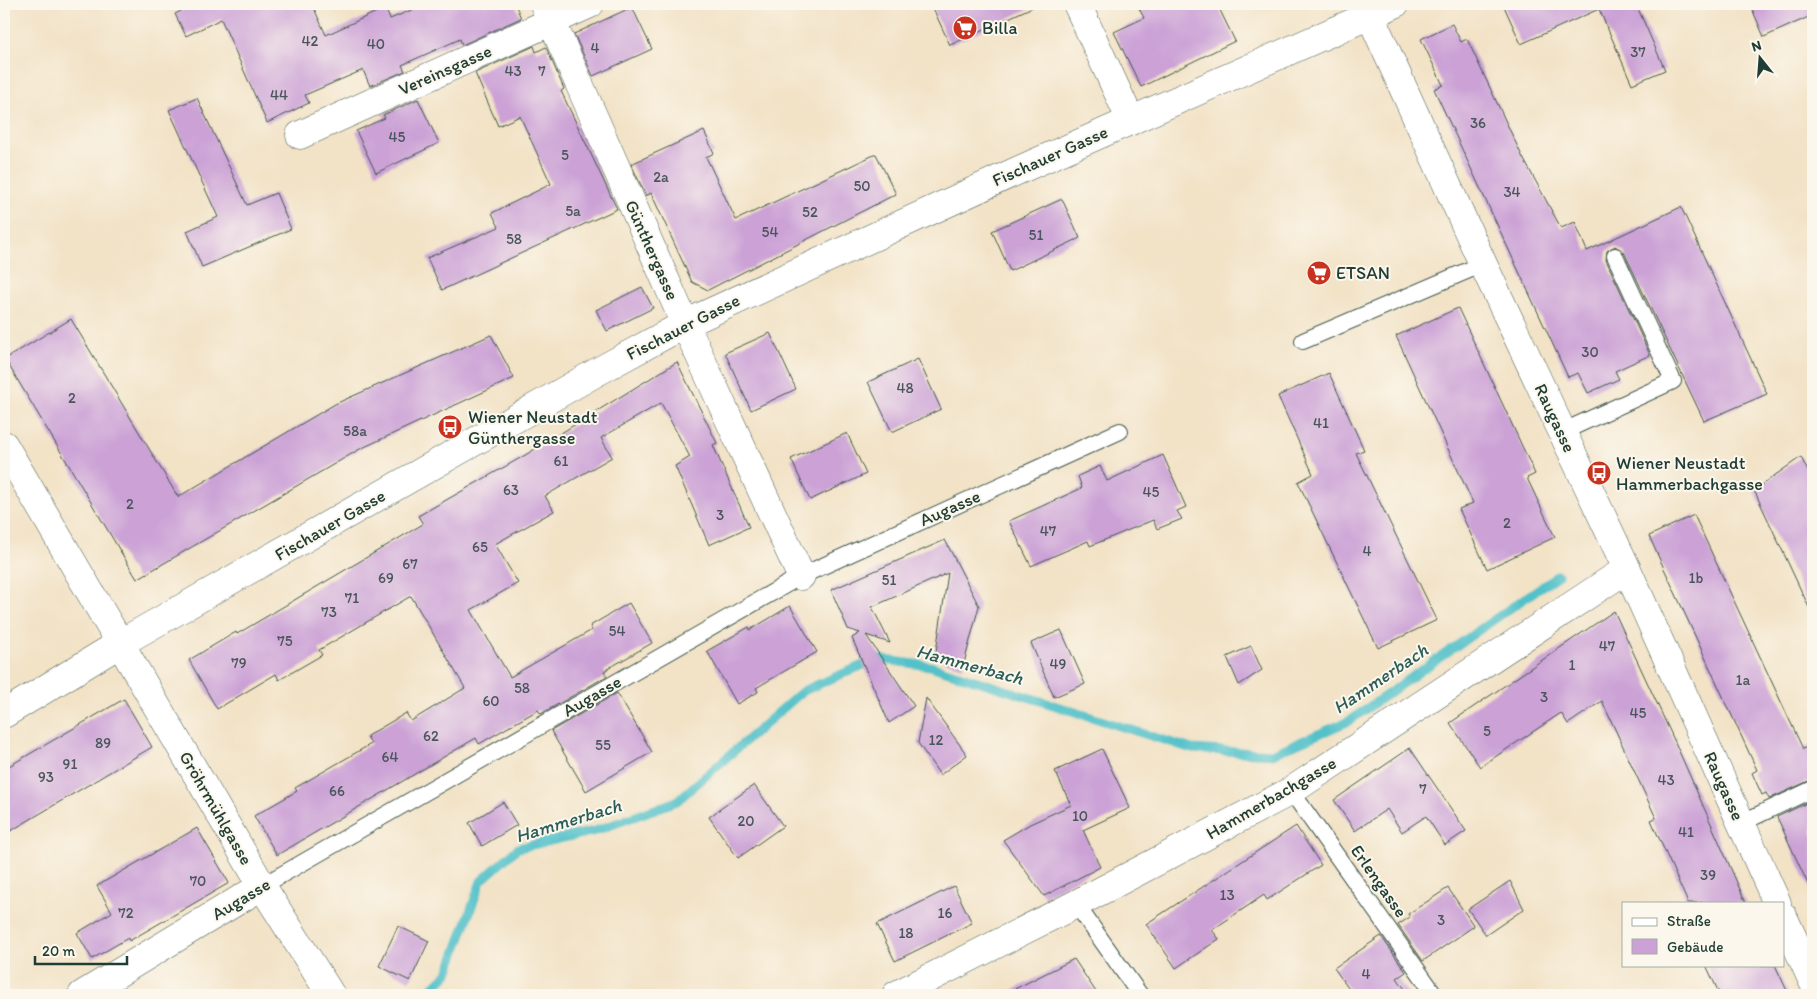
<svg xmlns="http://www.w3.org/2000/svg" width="1817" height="999" font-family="Itim,sans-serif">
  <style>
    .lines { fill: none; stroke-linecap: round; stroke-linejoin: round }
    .stream { stroke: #53c1c9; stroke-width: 9 }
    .building { fill: #cba1d6 }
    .service-casing { stroke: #3f564a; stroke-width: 18 }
    .minor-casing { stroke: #3f564a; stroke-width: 29 }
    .secondary-casing { stroke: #3f564a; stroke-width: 29 }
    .service { stroke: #fff; stroke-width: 16 }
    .minor { stroke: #fff; stroke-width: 28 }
    .secondary { stroke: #fff; stroke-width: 28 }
    .labels { text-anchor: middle; stroke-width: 4; stroke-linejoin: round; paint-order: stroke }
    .number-label { font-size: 15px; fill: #4a565c }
    .poi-label { font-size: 18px; fill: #1f3d34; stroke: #fbf7ec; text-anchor: start }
    .street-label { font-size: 18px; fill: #1f3d34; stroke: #fbf7ec }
    .water-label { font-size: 19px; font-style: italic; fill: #2c5e59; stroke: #fbf7ec }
  </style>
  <rect width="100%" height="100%" fill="#fbf7ec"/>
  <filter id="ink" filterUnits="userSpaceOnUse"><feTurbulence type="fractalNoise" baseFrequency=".02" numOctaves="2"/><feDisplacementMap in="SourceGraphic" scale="10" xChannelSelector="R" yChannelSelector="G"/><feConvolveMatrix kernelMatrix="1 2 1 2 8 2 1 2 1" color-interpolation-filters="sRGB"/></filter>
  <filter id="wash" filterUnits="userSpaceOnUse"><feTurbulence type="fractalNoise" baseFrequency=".0096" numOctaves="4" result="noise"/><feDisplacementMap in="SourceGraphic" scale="20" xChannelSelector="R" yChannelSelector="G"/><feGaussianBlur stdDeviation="1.12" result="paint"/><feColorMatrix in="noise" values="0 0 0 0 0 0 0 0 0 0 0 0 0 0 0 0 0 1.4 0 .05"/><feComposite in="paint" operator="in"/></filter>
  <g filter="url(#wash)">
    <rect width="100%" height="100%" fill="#f2e2c6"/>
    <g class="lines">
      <!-- stream -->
      <path class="stream" d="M425,995L448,973L481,881L518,848L595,831L677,801L803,691L877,659L930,666L1192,749L1272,754L1349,721L1558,575"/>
    </g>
    <g id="blocks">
      <!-- building -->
      <path class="building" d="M195,4H312L326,35L385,8L390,19L426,4H515L521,18L462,45L460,39L402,65L405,71L370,86L363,70L305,95L309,103L267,123L221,19L186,36L175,14Z
        M931,4H1039L950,45Z
        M1137,4H1217L1235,41L1141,87L1114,32L1144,18Z
        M1503,4H1636L1665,70L1632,84L1599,9L1521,44Z
        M1750,4H1813V15L1764,37Z
        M632,7L652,49L593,76L574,34Z
        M1452,24L1461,42L1467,39L1522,156L1561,228L1575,222L1587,251L1681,207L1767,394L1704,421L1624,252L1615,246L1607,251L1606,260L1650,355L1615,371L1619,379L1588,393L1578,373L1568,377L1434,89L1443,85L1421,39Z
        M534,46L536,52L546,47L564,89L561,91L617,209L442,290L427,258L499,227L492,213L551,184L520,116L498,126L475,73Z
        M197,98L247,205L276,193L291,229L202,267L187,231L218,217L169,110Z
        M418,99L439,143L376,173L356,131L385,118L383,115Z
        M704,131L714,153L706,157L736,220L876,154L896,194L708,290L692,282L651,193L646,196L631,164Z
        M1062,199L1080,238L1010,271L992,231Z
        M642,287L653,308L607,331L596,310Z
        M1458,308L1535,474L1527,478L1555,537L1487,569L1459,509L1473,503L1396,336Z
        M71,319L178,497L335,404L491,335L514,378L360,449L137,579L5,359Z
        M770,333L796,389L751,410L725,353Z
        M918,359L941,409L892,432L868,382Z
        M677,362L717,443L713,445L749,527L709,545L675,466L690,457L661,403L601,438L612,457L545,496L554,511L495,544L518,583L471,610L510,677L592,630L590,626L629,603L652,643L604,671L607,676L541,714L538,710L479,744L476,738L277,855L254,816L297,791L295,788L371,744L367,736L406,713L411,721L465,688L411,596L319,650L322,655L279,680L276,674L217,709L189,660L236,632L237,634L423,524L418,516L522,457Z
        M1329,373L1364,450L1356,453L1437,620L1378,648L1298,482L1313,474L1278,396Z
        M847,433L866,474L810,500L791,459Z
        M1163,455L1186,507L1177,511L1182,519L1157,529L1153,520L1090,546L1088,541L1031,566L1009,521L1082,488L1078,476L1100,466L1107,481Z
        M1801,457L1813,482V616L1754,490Z
        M1694,515L1803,749L1813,744V779L1769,799L1766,793L1762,795L1752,773L1757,770L1649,536Z
        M945,540L979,606L963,667L935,658L948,573L872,607L890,643L866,635L914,706L889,723L852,638L860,633L848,629L831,590Z
        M790,606L817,652L756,688L758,692L737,704L707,651L749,627L750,630Z
        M1614,611L1675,742L1746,903H1688L1651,820L1656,818L1602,701L1568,724L1561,713L1480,767L1450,723Z
        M1061,630L1085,684L1054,697L1031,643Z
        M1251,646L1262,670L1239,685L1227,657Z
        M617,693L652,752L586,791L551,731Z
        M926,698L967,755L940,775L918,743Z
        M124,699L152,747L4,835V769Z
        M1410,748L1466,831L1445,845L1426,816L1402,832L1387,809L1355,831L1334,800Z
        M1102,749L1130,808L1083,830L1100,867L1044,896L1003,840L1030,824L1071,805L1055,771Z
        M754,785L783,826L738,858L709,817Z
        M1813,800V895L1777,817Z
        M503,802L517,825L482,846L469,823Z
        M1296,826L1321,865L1267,900L1264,895L1212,930L1219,939L1176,968L1146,924Z
        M197,828L229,883L129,941L128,938L92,959L77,933L112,912L97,886Z
        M1510,881L1524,909L1486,935L1468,909Z
        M954,886L972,923L895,961L877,924Z
        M1448,888L1474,926L1423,961L1398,925L1410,917L1408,914Z
        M398,926L429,941L410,981L379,966Z
        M1381,936L1406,972L1397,978L1409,995H1353L1334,968Z
        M1074,959L1098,995H1003Z
        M1706,965H1775L1789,995H1720Z"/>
    </g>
  </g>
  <g filter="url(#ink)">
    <use href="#blocks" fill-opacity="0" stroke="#3f564a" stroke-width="1"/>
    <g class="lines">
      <defs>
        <path id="service" d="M1303,341L1483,264
          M1562,432L1673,381L1615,256
          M1291,791L1435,995
          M1741,823L1813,789
          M262,886L801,576L1120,431
          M1076,904L1140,995"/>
        <path id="minor" d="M544,4L685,324L801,576
          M1077,4L1131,121
          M1365,4L1483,264L1627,569L1777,903
          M300,135L590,4
          M4,445L262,886L331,995
          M1783,916L1813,982
          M82,995L262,886
          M896,995L1076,904L1291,791L1627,569"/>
        <path id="secondary" d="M4,714L119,644L597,372L685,324L1019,170L1395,4"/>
      </defs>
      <!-- service casing -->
      <use href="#service" class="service-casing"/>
      <!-- minor casing -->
      <use href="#minor" class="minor-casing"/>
      <!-- secondary casing -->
      <use href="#secondary" class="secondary-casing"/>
      <!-- service -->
      <use href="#service" class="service"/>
      <!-- minor -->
      <use href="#minor" class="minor"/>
      <!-- secondary -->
      <use href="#secondary" class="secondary"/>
    </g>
  </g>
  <!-- icons -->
  <defs>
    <symbol id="supermarket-disc" viewBox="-11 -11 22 22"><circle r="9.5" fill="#c8321e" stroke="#fbf7ec"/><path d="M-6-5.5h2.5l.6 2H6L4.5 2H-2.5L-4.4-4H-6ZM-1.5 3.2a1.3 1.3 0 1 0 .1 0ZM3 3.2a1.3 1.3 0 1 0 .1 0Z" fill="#fff"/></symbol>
    <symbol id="bus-disc" viewBox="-11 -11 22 22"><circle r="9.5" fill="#c8321e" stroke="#fbf7ec"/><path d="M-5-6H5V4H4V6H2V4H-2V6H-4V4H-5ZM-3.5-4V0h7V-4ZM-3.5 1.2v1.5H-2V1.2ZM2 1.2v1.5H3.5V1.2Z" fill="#fff"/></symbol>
  </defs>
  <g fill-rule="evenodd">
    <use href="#supermarket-disc" x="951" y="14" width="28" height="28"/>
    <use href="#supermarket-disc" x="1305" y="259" width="28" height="28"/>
    <use href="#bus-disc" x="436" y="413" width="28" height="28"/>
    <use href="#bus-disc" x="1585" y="459" width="28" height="28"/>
  </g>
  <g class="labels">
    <!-- number labels -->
    <g class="number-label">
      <text x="310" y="46">42</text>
      <text x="376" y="49">40</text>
      <text x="595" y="53">4</text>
      <text x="1638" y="57">37</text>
      <text x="513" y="76">43</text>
      <text x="542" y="76">7</text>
      <text x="279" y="100">44</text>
      <text x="1478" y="128">36</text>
      <text x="397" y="142">45</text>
      <text x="565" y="160">5</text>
      <text x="661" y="182">2a</text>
      <text x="862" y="191">50</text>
      <text x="1512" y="197">34</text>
      <text x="573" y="216">5a</text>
      <text x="810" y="217">52</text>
      <text x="770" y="237">54</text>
      <text x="1036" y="240">51</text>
      <text x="514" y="244">58</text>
      <text x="1590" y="357">30</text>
      <text x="905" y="393">48</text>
      <text x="72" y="403">2</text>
      <text x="1321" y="428">41</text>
      <text x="355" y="436">58a</text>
      <text x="561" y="466">61</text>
      <text x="511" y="495">63</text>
      <text x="1151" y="497">45</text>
      <text x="130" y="509">2</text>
      <text x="720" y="520">3</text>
      <text x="1507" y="528">2</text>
      <text x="1048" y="536">47</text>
      <text x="480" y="552">65</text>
      <text x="1367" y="556">4</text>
      <text x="410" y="569">67</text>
      <text x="386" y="583">69</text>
      <text x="1696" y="583">1b</text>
      <text x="889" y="585">51</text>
      <text x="352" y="603">71</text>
      <text x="329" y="617">73</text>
      <text x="617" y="636">54</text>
      <text x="285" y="646">75</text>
      <text x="1607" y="651">47</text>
      <text x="239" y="668">79</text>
      <text x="1058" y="669">49</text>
      <text x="1572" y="670">1</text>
      <text x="1743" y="685">1a</text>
      <text x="522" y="693">58</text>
      <text x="1544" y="702">3</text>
      <text x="491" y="706">60</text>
      <text x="1638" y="718">45</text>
      <text x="1487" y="736">5</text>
      <text x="431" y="741">62</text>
      <text x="936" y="745">12</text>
      <text x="103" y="748">89</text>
      <text x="603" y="750">55</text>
      <text x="390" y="762">64</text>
      <text x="70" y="769">91</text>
      <text x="46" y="782">93</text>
      <text x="1666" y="785">43</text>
      <text x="1423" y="794">7</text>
      <text x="337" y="796">66</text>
      <text x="1080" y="821">10</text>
      <text x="746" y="826">20</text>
      <text x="1686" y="837">41</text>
      <text x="1708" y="880">39</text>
      <text x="198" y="886">70</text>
      <text x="1227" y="900">13</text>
      <text x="126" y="918">72</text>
      <text x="945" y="918">16</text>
      <text x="1441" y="925">3</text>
      <text x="906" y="938">18</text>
      <text x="1366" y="979">4</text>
    </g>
    <!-- poi labels -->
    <g class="poi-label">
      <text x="982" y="34">Billa</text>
      <text x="1336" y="279">ETSAN</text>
      <text x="468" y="423">Wiener Neustadt<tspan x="468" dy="21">Günthergasse</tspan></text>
      <text x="1616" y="469">Wiener Neustadt<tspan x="1616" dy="21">Hammerbachgasse</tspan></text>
    </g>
    <!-- street labels -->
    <g class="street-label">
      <text transform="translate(445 70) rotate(-24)" y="6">Vereinsgasse</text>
      <text transform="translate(1050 156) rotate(-24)" y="6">Fischauer Gasse</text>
      <text transform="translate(652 250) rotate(66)" y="6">Günthergasse</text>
      <text transform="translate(683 327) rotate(-27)" y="6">Fischauer Gasse</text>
      <text transform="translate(1555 418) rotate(65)" y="6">Raugasse</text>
      <text transform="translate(950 508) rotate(-24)" y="6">Augasse</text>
      <text transform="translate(330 525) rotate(-30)" y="6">Fischauer Gasse</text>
      <text transform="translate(592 696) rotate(-30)" y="6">Augasse</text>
      <text transform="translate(1724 786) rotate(66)" y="6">Raugasse</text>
      <text transform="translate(1271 798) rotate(-30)" y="6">Hammerbachgasse</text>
      <text transform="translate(216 808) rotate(60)" y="6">Gröhrmühlgasse</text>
      <text transform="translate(1379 881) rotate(55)" y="6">Erlengasse</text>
      <text transform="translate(241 899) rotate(-31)" y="6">Augasse</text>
    </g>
    <!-- water labels -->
    <g class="water-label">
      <text transform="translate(970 664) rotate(15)" y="7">Hammerbach</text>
      <text transform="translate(1380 678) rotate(-34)" y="7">Hammerbach</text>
      <text transform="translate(568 820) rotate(-17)" y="7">Hammerbach</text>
    </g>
  </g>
  <!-- margin -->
  <rect width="1817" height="999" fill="none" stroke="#fbf7ec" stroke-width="20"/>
  <!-- legend -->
  <rect x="1622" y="902" width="162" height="65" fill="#fbf7ec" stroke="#a3ada2"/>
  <rect x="1632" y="918" width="25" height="8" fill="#ffffff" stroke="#a3ada2"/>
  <text x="1667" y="926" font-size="15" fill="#1f3d34">Straße</text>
  <rect x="1632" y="939" width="25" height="15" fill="#cba1d6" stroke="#a3ada2"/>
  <text x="1667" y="952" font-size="15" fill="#1f3d34">Gebäude</text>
  <!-- north arrow -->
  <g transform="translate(1760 58) rotate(343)" stroke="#fbf7ec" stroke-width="4" paint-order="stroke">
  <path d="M0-4L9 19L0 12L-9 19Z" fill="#1f3d34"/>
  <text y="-8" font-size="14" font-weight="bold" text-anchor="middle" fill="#1f3d34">N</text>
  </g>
  <!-- scale -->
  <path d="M35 956v8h92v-8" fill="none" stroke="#1f3d34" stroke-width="2.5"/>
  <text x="42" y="956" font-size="15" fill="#1f3d34" stroke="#fbf7ec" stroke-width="4" paint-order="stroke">20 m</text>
</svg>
